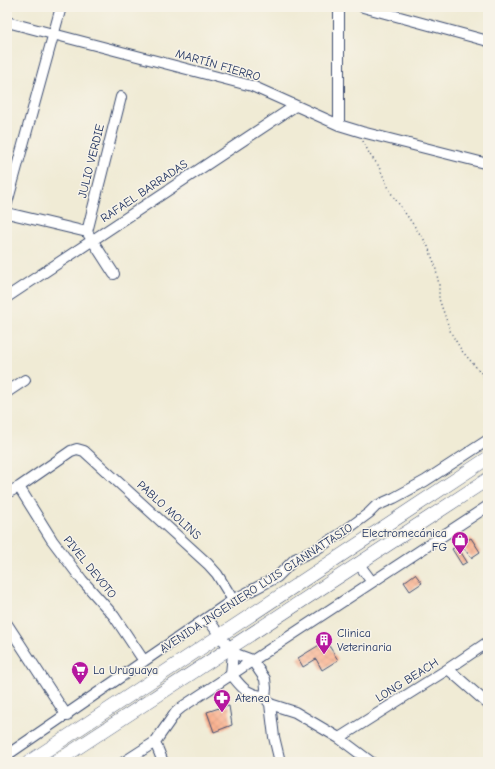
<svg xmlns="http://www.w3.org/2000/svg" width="495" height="769" font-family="'Comic Neue',sans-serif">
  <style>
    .building { fill: url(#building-cross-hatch) }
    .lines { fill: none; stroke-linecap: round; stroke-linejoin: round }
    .minor-casing { stroke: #3b4b70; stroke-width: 12 }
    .major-casing { stroke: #3b4b70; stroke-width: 14 }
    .path { stroke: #3b4b70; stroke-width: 1.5; stroke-dasharray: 1 3; stroke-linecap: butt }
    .minor { stroke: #fff; stroke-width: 10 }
    .major { stroke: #fff; stroke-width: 13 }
    .labels { text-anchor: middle; stroke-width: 3; stroke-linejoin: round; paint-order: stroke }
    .street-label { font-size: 12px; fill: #1b2f5e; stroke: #f7f3e8 }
    .poi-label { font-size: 12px; fill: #1b2f5e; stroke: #f7f3e8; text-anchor: start }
  </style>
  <defs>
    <pattern id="building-cross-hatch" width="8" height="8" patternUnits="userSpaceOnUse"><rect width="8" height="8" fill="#faad89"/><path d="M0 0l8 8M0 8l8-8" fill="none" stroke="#d69579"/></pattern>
  </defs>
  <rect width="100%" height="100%" fill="#f7f3e8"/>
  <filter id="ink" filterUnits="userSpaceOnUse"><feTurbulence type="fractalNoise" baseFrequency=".025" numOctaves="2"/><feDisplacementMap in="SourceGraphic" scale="8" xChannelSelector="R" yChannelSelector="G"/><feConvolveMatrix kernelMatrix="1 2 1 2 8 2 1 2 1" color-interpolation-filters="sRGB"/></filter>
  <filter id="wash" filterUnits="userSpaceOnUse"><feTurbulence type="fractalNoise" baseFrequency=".012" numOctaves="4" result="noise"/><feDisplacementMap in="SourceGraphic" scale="16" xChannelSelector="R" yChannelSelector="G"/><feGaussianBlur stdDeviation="0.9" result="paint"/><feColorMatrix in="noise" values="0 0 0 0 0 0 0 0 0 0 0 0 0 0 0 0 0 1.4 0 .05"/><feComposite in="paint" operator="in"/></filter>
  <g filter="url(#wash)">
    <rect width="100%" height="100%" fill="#f0ebd5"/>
    <g id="blocks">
      <!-- building -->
      <path class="building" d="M471,538L480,552L471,558L461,544Z
        M457,546L467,562L462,565L452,549Z
        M415,574L422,583L410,591L404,582Z
        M326,641L338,660L322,670L316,659L303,667L298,658Z
        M229,706L232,725L214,732L207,712L222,707Z"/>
    </g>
  </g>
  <g filter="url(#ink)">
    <use href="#blocks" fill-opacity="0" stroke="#3b4b70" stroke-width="1"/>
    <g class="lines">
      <defs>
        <path id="minor" d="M339,7V125
          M363,7L488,41
          M7,22L252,86L339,125L362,132L488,164
          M7,203L61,7
          M7,213L87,232L114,274
          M87,232L121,97
          M7,297L295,106
          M7,392L25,380
          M19,487L52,540L82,580L114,616L144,661
          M7,493L19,487L71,451L77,449L84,451L208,564L217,574L233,600
          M358,563L372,582
          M207,618L233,653L252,660L265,679L266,688L265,697
          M7,624L67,716
          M233,653L231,674C243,689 245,693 265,697L270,704L274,737L280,762
          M448,669L488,704
          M270,704L295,712L339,738L371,762
          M339,738L448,669L488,642
          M155,742L163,762
          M7,755L233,600L277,577L295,559L315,550L342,533L369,513L376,506L394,498L425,481L488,440
          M124,762L155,742L176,712L182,707L488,506"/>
        <path id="major" d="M29,762L488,458
          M56,762L488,479"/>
      </defs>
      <!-- minor casing -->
      <use href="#minor" class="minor-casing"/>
      <!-- major casing -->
      <use href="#major" class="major-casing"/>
      <!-- path -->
      <path class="path" d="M363,141L370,155L378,165L391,193L427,244L435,265L439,285V299L451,333L462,351L483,375L488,384"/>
      <!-- minor -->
      <use href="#minor" class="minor"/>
      <!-- major -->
      <use href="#major" class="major"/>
    </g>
  </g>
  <!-- icons -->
  <defs>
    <symbol id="shop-pin" viewBox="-11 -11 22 30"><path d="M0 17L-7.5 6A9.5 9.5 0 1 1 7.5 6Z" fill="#b5179e" stroke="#f7f3e8"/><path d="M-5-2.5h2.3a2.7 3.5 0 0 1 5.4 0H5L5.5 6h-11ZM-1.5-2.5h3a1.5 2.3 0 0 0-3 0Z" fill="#fff"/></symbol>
    <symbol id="building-pin" viewBox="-11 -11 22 30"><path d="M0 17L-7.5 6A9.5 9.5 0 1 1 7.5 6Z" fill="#b5179e" stroke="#f7f3e8"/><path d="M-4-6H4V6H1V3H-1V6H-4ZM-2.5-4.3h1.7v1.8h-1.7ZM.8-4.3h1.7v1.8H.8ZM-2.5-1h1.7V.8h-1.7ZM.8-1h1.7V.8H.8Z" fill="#fff"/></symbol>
    <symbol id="supermarket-pin" viewBox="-11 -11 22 30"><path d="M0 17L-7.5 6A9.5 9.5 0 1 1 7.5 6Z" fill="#b5179e" stroke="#f7f3e8"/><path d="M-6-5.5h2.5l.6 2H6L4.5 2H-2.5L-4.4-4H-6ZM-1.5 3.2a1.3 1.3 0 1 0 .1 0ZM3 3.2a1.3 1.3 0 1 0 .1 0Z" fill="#fff"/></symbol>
    <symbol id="pharmacy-pin" viewBox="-11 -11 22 30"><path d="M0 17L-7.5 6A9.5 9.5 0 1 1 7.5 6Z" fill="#b5179e" stroke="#f7f3e8"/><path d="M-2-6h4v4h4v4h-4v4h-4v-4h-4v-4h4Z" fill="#fff"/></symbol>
  </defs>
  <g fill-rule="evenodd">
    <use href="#shop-pin" x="450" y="530" width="20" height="27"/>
    <use href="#building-pin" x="314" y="630" width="20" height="27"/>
    <use href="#supermarket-pin" x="70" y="660" width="20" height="27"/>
    <use href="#pharmacy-pin" x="212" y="688" width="20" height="27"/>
  </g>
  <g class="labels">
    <!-- street labels -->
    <g class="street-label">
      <text transform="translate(218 65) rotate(16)" y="4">MARTÍN FIERRO</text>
      <text transform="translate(91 161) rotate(-76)" y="4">JULIO VERDIE</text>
      <text transform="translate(144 191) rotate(-34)" y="4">RAFAEL BARRADAS</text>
      <text transform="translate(169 510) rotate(42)" y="4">PABLO MOLINS</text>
      <text transform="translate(90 567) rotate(51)" y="4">PIVEL DEVOTO</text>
      <text transform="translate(256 588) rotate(-33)" y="4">AVENIDA INGENIERO LUIS GIANNATTASIO</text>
      <text transform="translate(407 680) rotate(-32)" y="4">LONG BEACH</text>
    </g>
    <!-- poi labels -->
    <g class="poi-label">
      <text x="447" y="537" text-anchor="end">Electromecánica<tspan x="447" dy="14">FG</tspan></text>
      <text x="337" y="637">Clinica<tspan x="337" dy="14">Veterinaria</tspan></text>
      <text x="93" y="674">La Uruguaya</text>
      <text x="235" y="702">Atenea</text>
    </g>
  </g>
  <!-- margin -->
  <rect width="495" height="769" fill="none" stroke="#f7f3e8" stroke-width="24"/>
</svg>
